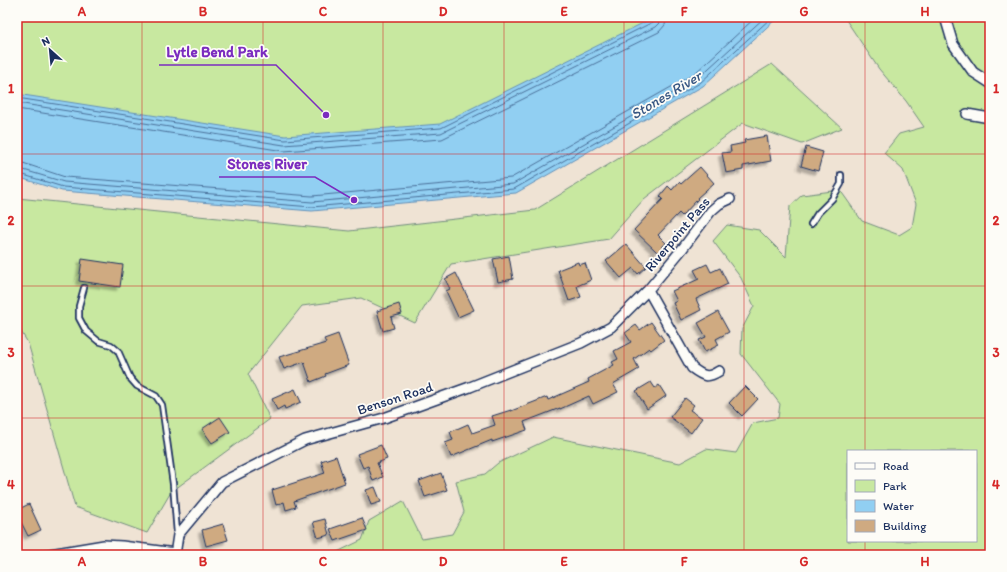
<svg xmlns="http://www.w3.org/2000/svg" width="1007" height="572" font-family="Itim,sans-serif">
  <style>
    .built { fill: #e5d2bb }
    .green { fill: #c8e8a0; stroke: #728c7f; fill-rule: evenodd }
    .water { fill: #91cff2; stroke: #628fb7 }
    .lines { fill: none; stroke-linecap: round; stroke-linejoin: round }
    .shore { stroke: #4a6f99; stroke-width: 1 }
    .building { fill: #cfaa81; stroke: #1b2f5e; filter: url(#shadow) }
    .lane-casing { stroke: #1b2f5e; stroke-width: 8 }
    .street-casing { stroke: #1b2f5e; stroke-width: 12 }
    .lane { stroke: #fdfcf7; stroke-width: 4.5 }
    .street { stroke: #fdfcf7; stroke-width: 9 }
    .grid { fill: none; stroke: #d62828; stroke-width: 1; stroke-opacity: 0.55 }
    .labels { text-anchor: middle; stroke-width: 3.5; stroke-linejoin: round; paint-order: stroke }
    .street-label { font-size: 14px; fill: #1b2f5e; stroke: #fdfcf7 }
    .water-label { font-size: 15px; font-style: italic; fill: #385783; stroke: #fdfcf7 }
    .leader { fill: none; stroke: #7b2cbf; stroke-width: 1.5 }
    .callout-dot { fill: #7b2cbf; stroke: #fdfcf7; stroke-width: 1.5 }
    .callout-label { font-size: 15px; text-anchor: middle; font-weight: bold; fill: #7b2cbf; stroke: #fdfcf7; stroke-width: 3.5; stroke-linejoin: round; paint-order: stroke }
    .neatline { fill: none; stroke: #d62828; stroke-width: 1.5 }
    .grid-label { font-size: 13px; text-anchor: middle; font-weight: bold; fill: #d62828 }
  </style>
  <defs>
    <filter id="shadow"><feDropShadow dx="-3.5" dy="3.5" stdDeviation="1" flood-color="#0004"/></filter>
  </defs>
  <rect width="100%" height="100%" fill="#efe3d4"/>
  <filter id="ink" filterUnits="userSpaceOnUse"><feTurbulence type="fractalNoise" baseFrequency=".025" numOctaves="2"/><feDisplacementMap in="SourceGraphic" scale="8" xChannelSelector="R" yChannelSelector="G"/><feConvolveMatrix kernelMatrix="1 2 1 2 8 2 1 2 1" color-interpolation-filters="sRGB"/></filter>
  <g filter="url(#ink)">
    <!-- built -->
    <path class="built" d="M104,545L175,555H47Z"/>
    <!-- green -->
    <path class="green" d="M17,17H765L522,181L17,156Z
      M844,17H990V555H331L362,540L369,521L403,501L422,539L452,534L464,512L456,481L485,474L498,463L553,437L680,463L706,449L736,453L753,423L778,418L780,404L741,354L742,329L754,306L741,278L713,241L727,225L759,230L786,257L790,206L802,195L840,190L862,221L899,235L912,227L916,204L903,170L884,153L899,134L924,127L906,101L879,69ZM848,451H976V541H848Z
      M772,64L842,128L802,144L743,123L644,199L609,239L451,264L415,323L361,298L302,306L248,374L270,419L171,492L147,533L75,507L28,343L17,325V198L349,231L535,210Z"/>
    <!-- water -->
    <path class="water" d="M655,17H778L703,86L516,193L312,211L62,191L17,177V94L285,136L440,124Z"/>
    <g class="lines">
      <!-- shore -->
      <path class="shore" d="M17,98L285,140L441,128L653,22L655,20L656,17
        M17,103L284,145L441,133L655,27L660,22L661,17
        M17,109L284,151L442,139L659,32L665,25L667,17
        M17,162L23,163L65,177L312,196L511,178L694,74L756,17
        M17,168L64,182L312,202L513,184L697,79L765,17
        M17,173L63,187L312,207L514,189L700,83L772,17"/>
    </g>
    <!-- building -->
    <path class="building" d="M767,136L771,161L743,166V170L726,173L722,153L731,152L730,146L745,143L744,140Z
      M806,147L823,152L818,171L801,166Z
      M700,167L714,183L697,198L698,199L682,216L679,213L658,235L666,243L657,252L634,230L663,199L660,196L668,186L672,190L679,182L681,184Z
      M626,244L646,267L638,274L633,268L621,278L606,261Z
      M509,256L513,279L498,282L493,259Z
      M82,259L123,265L120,287L79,281Z
      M578,262L579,265L585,263L591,280L577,286L581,297L569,301L558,270Z
      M707,264L711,272L720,268L728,284L696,299L701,310L681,320L673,303L677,301L672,291L699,279L694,270Z
      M456,273L474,310L458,317L446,291L450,289L445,279Z
      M399,304L402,314L391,317L394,328L383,331L377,311Z
      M718,312L729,332L716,339L719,345L705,352L699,340L706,337L698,323Z
      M651,322L664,340L651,350L649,348L634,359L639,369L613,384L618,392L593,404L589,396L560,409V408L524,422L527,430L492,442V440L451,457L445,443L453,440L450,432L468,424L472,433L495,425L492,416L511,410V411L547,397L548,400L589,382L588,379L614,365L612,362L618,359L614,351L631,342L625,333L636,325L640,330Z
      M338,334L349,365L325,374L326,376L311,382L304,362L284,369L279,357L326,343L324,339Z
      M651,382L655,388L659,385L666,396L647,409L636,391Z
      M745,386L758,399L742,416L729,403Z
      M295,389L301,402L285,409L284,406L277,410L272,399Z
      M685,398L694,405L690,410L702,418L691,433L670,417Z
      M220,417L230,432L212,443L202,429Z
      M381,445L387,459L377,463L383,477L373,481L368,466L363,468L357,454Z
      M336,456L345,483L294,501L296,507L286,510L284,502L276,505L272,490L325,473L321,461Z
      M441,473L447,490L425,497L419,481Z
      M375,487L381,502L371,505L366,490Z
      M29,504L41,530L28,536L17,514V510Z
      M362,518L367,530L335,541L330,529Z
      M325,519L329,535L318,538L313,522Z
      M223,524L228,540L206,546L202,530Z"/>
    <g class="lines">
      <defs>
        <path id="lane" d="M811,224L818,213L832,199L841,184V175
          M84,288L79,306V318L86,331L98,341L111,345L118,351L130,378L137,386L156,396L162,405L173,484L177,533
          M112,545L113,555"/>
        <path id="street" d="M945,17L953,44L973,72L990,83
          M967,114L990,118
          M648,290L692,368C703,376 707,379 719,371
          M44,555L104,545L122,546L175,553
          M175,555L178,535L222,482L305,440L384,418L470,387L581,343L611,327L648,290L683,248L711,211L719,204L730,199"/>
      </defs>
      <!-- lane casing -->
      <use href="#lane" class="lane-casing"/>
      <!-- street casing -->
      <use href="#street" class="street-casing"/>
      <!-- lane -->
      <use href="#lane" class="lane"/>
      <!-- street -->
      <use href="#street" class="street"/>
    </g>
  </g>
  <!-- grid -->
  <path class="grid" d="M142,17V555M263,17V555M383,17V555M504,17V555M624,17V555M744,17V555M865,17V451M17,154H990M17,286H990M17,418H990M865,541V555"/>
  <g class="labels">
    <!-- street labels -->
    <g class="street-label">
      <text transform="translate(677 234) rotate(-50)" y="5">Riverpoint Pass</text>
      <text transform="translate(395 398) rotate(-18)" y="5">Benson Road</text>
    </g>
    <!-- water labels -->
    <g class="water-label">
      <text transform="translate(666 95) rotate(-31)" y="5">Stones River</text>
    </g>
  </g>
  <!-- callouts -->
  <path class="leader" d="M326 115L276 65H159M354 200L315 177H219"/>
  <g class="callout-dot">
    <circle cx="326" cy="115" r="4"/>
    <circle cx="354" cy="200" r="4"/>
  </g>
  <g class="callout-label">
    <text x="217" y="57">Lytle Bend Park</text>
    <text x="267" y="169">Stones River</text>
  </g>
  <!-- margin -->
  <rect width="1007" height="572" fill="none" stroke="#fdfcf7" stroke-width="44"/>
  <!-- legend -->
  <rect x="847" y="450" width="130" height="92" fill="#fdfcf7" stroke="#a3aaba"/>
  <rect x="855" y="463" width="20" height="6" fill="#fdfcf7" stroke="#a3aaba"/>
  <text x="883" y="470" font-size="12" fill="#1b2f5e">Road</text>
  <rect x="855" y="480" width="20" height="12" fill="#c8e8a0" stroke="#a3aaba"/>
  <text x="883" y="490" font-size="12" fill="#1b2f5e">Park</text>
  <rect x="855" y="500" width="20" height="12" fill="#91cff2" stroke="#a3aaba"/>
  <text x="883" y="510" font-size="12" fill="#1b2f5e">Water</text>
  <rect x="855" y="520" width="20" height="12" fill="#cfaa81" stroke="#a3aaba"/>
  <text x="883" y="530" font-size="12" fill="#1b2f5e">Building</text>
  <!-- north arrow -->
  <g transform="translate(50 50) rotate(333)" stroke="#fdfcf7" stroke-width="3" paint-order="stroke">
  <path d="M0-3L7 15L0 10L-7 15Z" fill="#1b2f5e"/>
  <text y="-6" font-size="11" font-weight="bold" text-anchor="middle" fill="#1b2f5e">N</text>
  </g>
  <rect x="22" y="22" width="963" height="528" class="neatline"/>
  <g class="grid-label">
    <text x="82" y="16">A</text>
    <text x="203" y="16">B</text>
    <text x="323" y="16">C</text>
    <text x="443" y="16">D</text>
    <text x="564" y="16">E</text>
    <text x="684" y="16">F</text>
    <text x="804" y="16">G</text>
    <text x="925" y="16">H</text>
    <text x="11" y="93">1</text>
    <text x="996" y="93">1</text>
    <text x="11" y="225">2</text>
    <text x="996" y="225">2</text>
    <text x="11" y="357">3</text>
    <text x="996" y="357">3</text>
    <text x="11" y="489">4</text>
    <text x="996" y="489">4</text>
    <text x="82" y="566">A</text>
    <text x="203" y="566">B</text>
    <text x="323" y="566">C</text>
    <text x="443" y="566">D</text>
    <text x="564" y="566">E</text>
    <text x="684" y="566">F</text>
    <text x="804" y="566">G</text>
    <text x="925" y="566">H</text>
  </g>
</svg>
